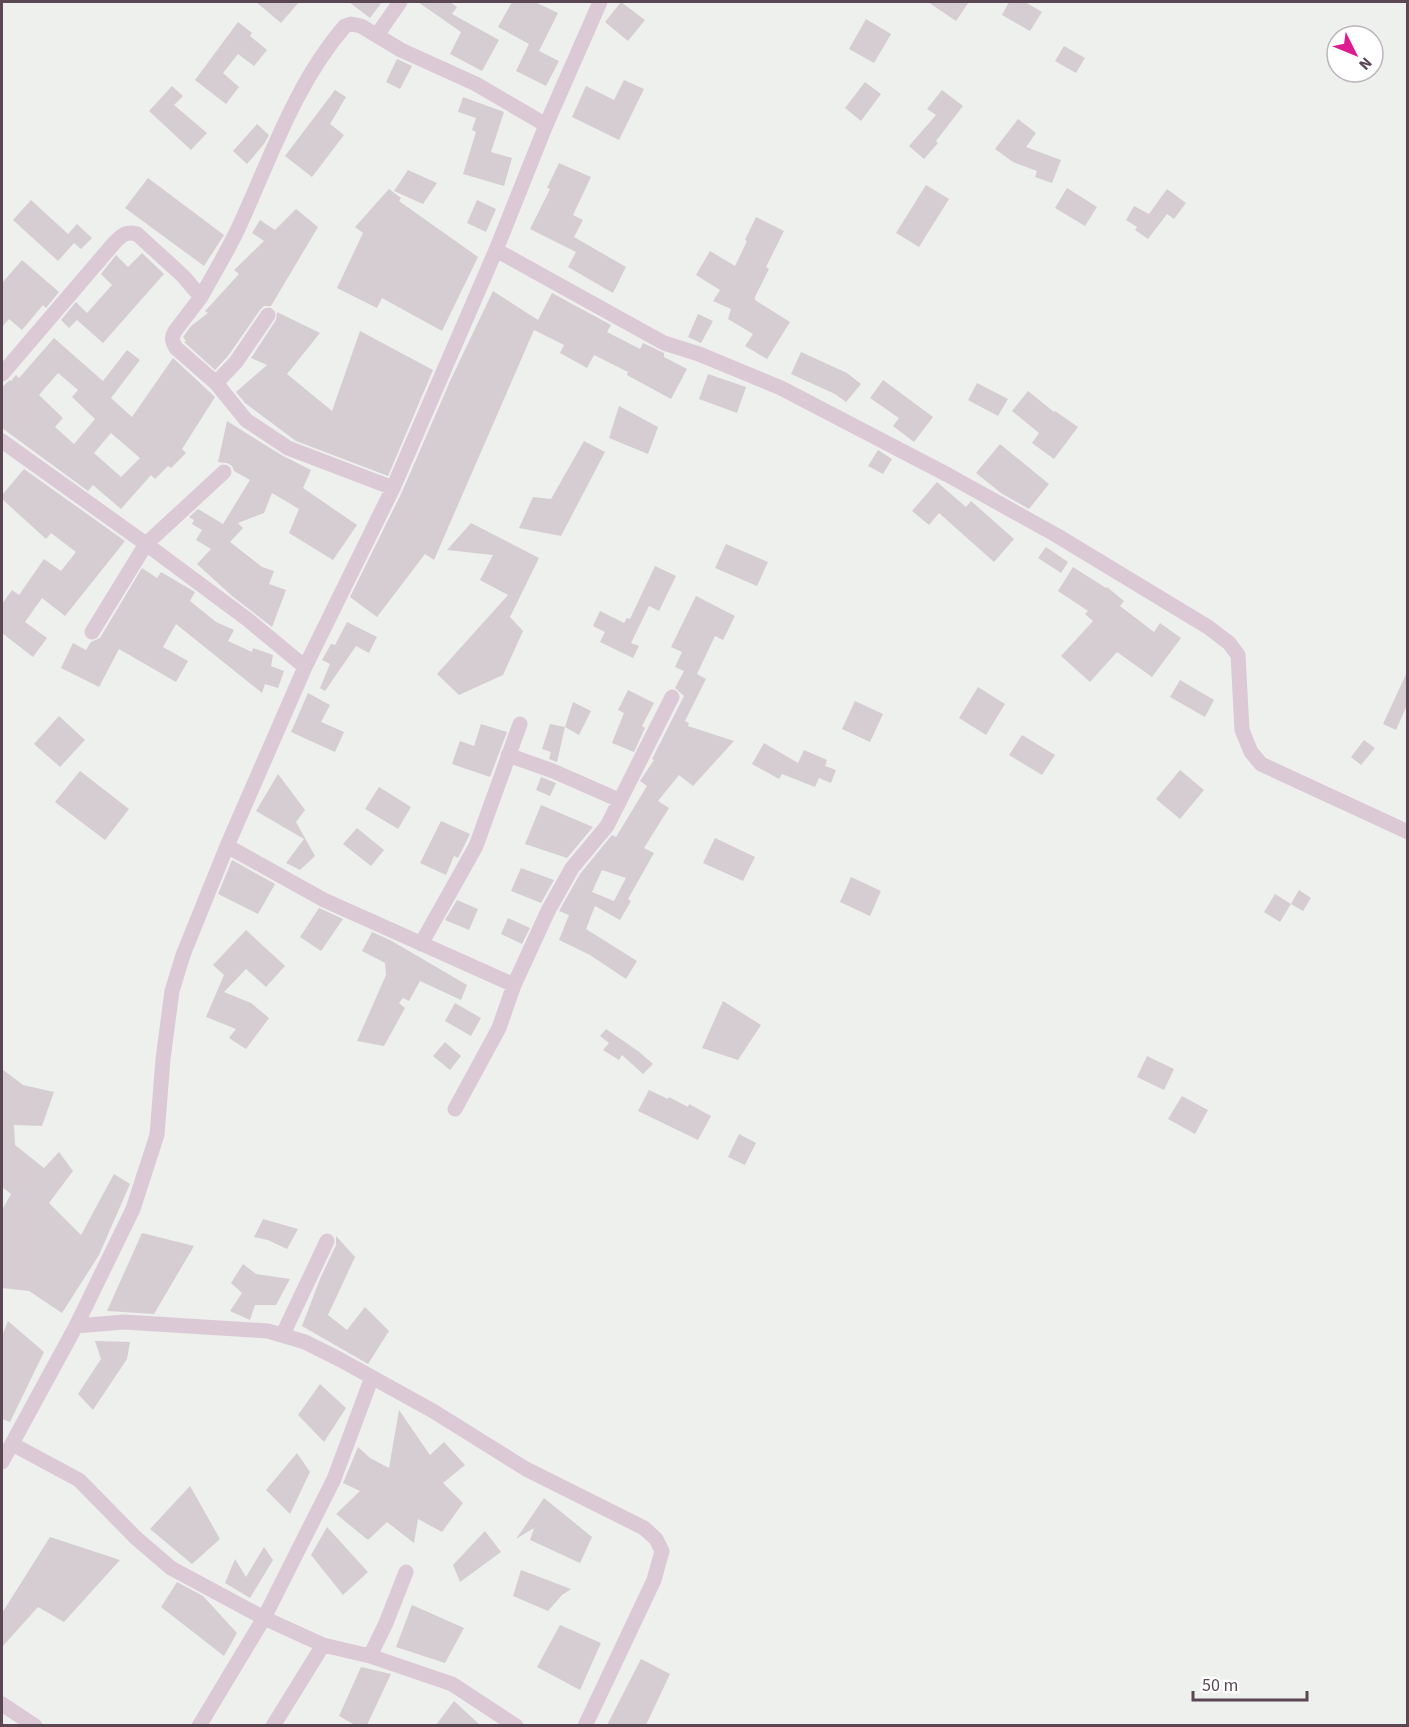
<svg xmlns="http://www.w3.org/2000/svg" width="1409" height="1727" font-family="'Source Sans 3',sans-serif">
  <style>
    .building { fill: #d5cdd1; fill-rule: evenodd }
    .lines { fill: none; stroke-linecap: round; stroke-linejoin: round }
    .minor { stroke: #dbcad6; stroke-width: 15 }
  </style>
  <rect width="100%" height="100%" fill="#eef0ee"/>
  <!-- building -->
  <path class="building" d="M256,2H299L281,23Z
    M349,2H382L370,18Z
    M418,2H450L457,7L452,14L499,40L482,71L450,54L461,32Z
    M512,2H535L558,13L539,51L559,61L546,86L516,71L529,44L498,27Z
    M621,2L645,20L628,41L605,22Z
    M928,2H969L956,21Z
    M1009,2H1025L1042,12L1030,31L1002,15Z
    M866,19L891,34L874,63L849,49Z
    M238,22L252,33L250,36L267,50L254,66L238,54L223,73L239,87L226,104L195,80Z
    M1064,46L1085,58L1076,73L1055,61Z
    M397,59L412,66L400,89L386,82Z
    M624,80L644,89L619,140L572,117L586,86L614,100Z
    M865,82L881,94L861,121L845,108Z
    M172,86L183,96L174,105L207,133L191,150L149,111Z
    M335,90L346,97L330,124L344,135L312,177L285,156Z
    M942,90L963,106L936,141L938,143L924,159L909,146L936,115L927,109Z
    M463,97L504,112L491,152L512,158L504,186L463,174L476,132L472,130L476,118L458,112Z
    M1018,119L1036,133L1026,147L1061,160L1052,183L1035,177L1037,171L1013,162L995,149Z
    M257,124L269,135L264,144L247,164L233,151Z
    M559,163L591,177L573,215L583,220L574,237L626,267L613,293L568,267L576,252L530,229L550,189L547,188Z
    M408,170L437,183L423,204L394,191Z
    M148,178L224,235L204,266L125,208Z
    M926,185L949,199L919,247L896,233Z
    M1067,188L1097,207L1085,226L1055,208Z
    M389,189L401,198L399,201L478,257L442,331L382,298L377,308L337,288L363,233L355,227Z
    M1167,189L1186,203L1174,219L1167,214L1148,239L1135,230L1137,227L1126,220L1134,206L1149,214Z
    M31,200L68,234L77,224L92,238L81,249L74,243L58,261L13,220Z
    M477,200L496,209L486,232L467,223Z
    M296,209L318,227L271,306H264L260,310L228,356L215,370L184,342L186,341L183,337L191,326L208,313L205,311L239,274L234,270L264,241L252,233L260,220L275,230Z
    M756,217L784,231L766,267L769,269L755,297V300L790,322L767,359L745,346L753,334L728,319L731,309L713,301L720,290L696,275L710,251L735,266L747,241L745,240Z
    M142,253L164,274L103,343L77,320L69,328L61,320L76,302L87,313L112,285L101,274L116,255L128,267Z
    M22,260L59,292L46,308L43,305L22,330L9,319L2,327V283Z
    M493,291L538,320L552,293L611,325L607,332L640,349L643,343L664,353V357L687,369L671,399L627,375L628,372L594,355L587,368L560,353L564,345L534,330L434,560L425,554L377,617L350,597L402,492L451,379Z
    M277,312L320,333L287,374L332,411L360,331L433,370L388,476L296,441L245,403L236,392L267,365L251,358L276,320Z
    M698,314L713,321L701,343L688,337Z
    M54,338L103,381L127,350L140,360L111,398L132,417L173,358L215,397L182,449L186,453L171,468L168,466L155,479L151,475L121,509L93,485L88,491L2,428V387L10,380L11,381L16,375L19,378ZM58,373L78,390L72,397L95,419L74,444L55,427L63,418L39,395ZM111,433L140,458L121,477L94,453Z
    M801,352L847,373L861,384L846,402L835,394L791,374Z
    M708,374L746,387L737,413L699,399Z
    M883,380L933,417L914,442L893,426L899,418L870,398Z
    M977,383L1008,399L998,416L968,400Z
    M1028,391L1054,412L1055,411L1078,427L1054,459L1032,443L1039,433L1012,411Z
    M619,406L658,427L648,454L609,438Z
    M227,421L283,456L311,470L303,488L357,525L333,560L289,533L299,509L272,493L264,513L238,523L243,528L230,542L262,567L274,571L269,584L286,590L272,627L232,596L197,564L211,549L196,540L202,530L192,524L194,520L189,517L198,509L223,524L250,480L234,471L232,466L227,463L218,462Z
    M584,441L605,452L561,536L519,528L533,497L551,499Z
    M1000,444L1049,484L1029,509L1001,493L976,473Z
    M878,450L892,459L883,474L868,466Z
    M24,469L125,541L65,616L42,598L25,622L47,638L33,657L2,633V604L12,590L19,595L44,559L61,571L76,552L51,533L46,539L2,499V495Z
    M937,482L966,507L971,501L1014,539L994,562L939,513L929,525L912,511Z
    M471,523L539,558L510,617L523,631L503,675L459,695L437,674L508,595L480,580L493,555L447,550Z
    M726,544L768,562L757,586L715,568Z
    M1046,547L1068,562L1061,573L1038,558Z
    M655,566L676,576L659,611L649,606L631,643L639,646L633,658L600,642L605,632L593,626L600,611L624,623L627,618L630,619Z
    M1073,567L1106,588L1107,587L1124,601L1120,606L1154,632L1160,623L1181,638L1152,677L1117,652L1090,682L1061,656L1093,621L1085,614L1088,611L1058,591Z
    M142,568L157,578L161,572L195,592L190,601L216,622L234,630L228,641L252,652L253,648L273,655L271,666L284,671L278,688L265,684L262,693L176,624L163,647L188,661L176,682L119,649L99,687L61,668L73,643L86,650L91,642L100,638Z
    M696,596L735,616L723,640L715,636L697,674L706,679L685,721L689,723L688,726L734,741L693,786L679,775L658,801L669,808L644,848L654,853L628,899L631,901L620,920L595,906L586,929L637,961L626,979L590,955L559,940L569,915L559,911L580,874L612,835L616,837L647,786L640,781L654,760L652,759L684,696L675,688L684,671L675,667L682,652L671,647ZM602,870L626,878L614,901L592,892Z
    M347,622L377,637L369,653L356,646L325,691L320,688L330,664L322,660L331,644L335,645Z
    M1407,672V705L1396,730L1383,724Z
    M1180,680L1214,700L1205,717L1170,697Z
    M978,687L1005,704L986,735L959,718Z
    M628,690L654,703L642,726L645,728L634,752L612,743L624,713L618,710Z
    M308,693L330,705L321,722L344,732L335,752L291,732Z
    M855,701L883,714L870,742L842,729Z
    M573,702L591,711L579,735L565,727Z
    M59,716L85,740L60,767L34,744Z
    M481,724L507,732L490,777L452,764L460,741L474,746Z
    M550,724L565,727L557,762L549,759L551,752L542,749Z
    M1022,735L1055,755L1042,775L1009,755Z
    M1364,740L1375,748L1361,765L1351,757Z
    M764,743L798,763L804,750L827,760L825,766L836,770L831,783L819,778L815,787L782,774L779,779L752,764Z
    M1180,770L1204,790L1180,819L1156,799Z
    M80,771L129,809L105,840L55,802Z
    M278,774L305,810L296,822L315,856L300,870L286,863L304,839L256,811Z
    M541,777L556,783L550,796L536,790Z
    M379,787L411,807L398,829L365,809Z
    M541,805L593,827L567,858L525,844Z
    M441,821L470,834L458,858L454,856L446,875L420,863Z
    M357,828L384,850L371,866L343,844Z
    M715,838L755,857L743,881L703,863Z
    M232,860L275,884L258,914L218,894Z
    M521,868L554,880L541,903L511,891Z
    M851,877L881,891L870,916L840,902Z
    M1299,890L1311,898L1303,911L1291,904Z
    M1275,894L1291,904L1280,922L1264,912Z
    M457,900L478,909L469,930L445,920Z
    M319,908L343,919L321,951L300,937Z
    M508,918L530,928L522,944L501,934Z
    M246,930L285,966L266,987L246,969L224,992L251,1003L269,1018L246,1049L229,1038L236,1029L206,1017L224,975L213,965Z
    M372,932L390,940L467,985L461,1000L420,981L409,1001L403,998L399,1003L405,1008L384,1046L357,1041L386,975L385,963L362,951Z
    M723,1001L761,1025L738,1060L702,1048Z
    M455,1003L481,1018L471,1036L445,1021Z
    M606,1029L638,1051L653,1064L643,1074L622,1055L619,1060L603,1050L609,1043L600,1036Z
    M445,1042L461,1056L450,1070L433,1056Z
    M1147,1056L1174,1069L1164,1090L1137,1077Z
    M2,1069L23,1085L54,1092L42,1126L14,1125L15,1145L44,1168L59,1152L73,1171L49,1203L81,1235L114,1174L130,1184L99,1255L62,1313L29,1291L2,1288V1210L11,1194L2,1187Z
    M649,1090L668,1099L669,1097L688,1107L689,1104L711,1116L698,1140L638,1111Z
    M1182,1096L1208,1110L1195,1134L1168,1119Z
    M739,1134L756,1143L745,1165L728,1157Z
    M263,1219L298,1229L287,1249L268,1240L254,1237Z
    M142,1233L194,1246L154,1314L107,1311Z
    M336,1236L355,1257L328,1315L347,1330L365,1307L389,1331L368,1364L302,1326L320,1279L336,1245Z
    M243,1264L256,1274L290,1279L276,1305H255L250,1320L230,1311L242,1293L231,1283Z
    M8,1321L44,1352L10,1422L2,1419V1336Z
    M95,1341L130,1342L127,1359L93,1410L78,1394L101,1359Z
    M320,1384L346,1408L324,1442L298,1415Z
    M399,1410L430,1455L444,1442L465,1465L443,1483L463,1503L442,1532L418,1519L414,1543L387,1522L368,1540L336,1514L360,1491L343,1483L358,1447L370,1458L389,1468Z
    M297,1453L310,1472L290,1514L266,1490Z
    M190,1486L220,1539L192,1564L150,1529Z
    M544,1498L592,1537L580,1563L530,1540L534,1528L516,1539Z
    M327,1527L368,1572L343,1595L311,1555Z
    M485,1531L501,1552L460,1582L453,1565Z
    M50,1537L120,1560L64,1622L38,1607L2,1647V1613Z
    M264,1547L273,1560L250,1598L225,1583L235,1559L246,1577Z
    M521,1570L571,1589L562,1595L548,1611L513,1596Z
    M177,1582L203,1596L237,1633L224,1656L161,1607Z
    M412,1605L464,1628L445,1663L396,1647Z
    M560,1625L601,1643L580,1690L537,1667Z
    M641,1659L670,1674L646,1725H607Z
    M361,1667L391,1674L367,1725H355L339,1716Z
    M454,1701L480,1725H436Z"/>
  <g class="lines">
    <!-- minor -->
    <path class="minor" d="M377,35L400,2
      M496,250L546,125L600,2
      M201,297C215,271 231,246 242,220C272,154 297,81 345,26L351,24L361,26L401,50L476,84L546,125
      M2,374L115,242C123,234 127,231 137,234L183,276L201,297L175,331C171,338 172,341 176,348L216,383L246,420L288,448L393,488
      M216,383L236,362L268,315
      M2,441L146,544L247,619L305,667
      M92,632L146,544L224,472
      M508,755L553,771L619,800
      M227,846L324,900L514,985
      M421,944L476,846L520,724
      M455,1109L499,1028L514,985L548,911L572,868L607,826L672,697
      M76,1326L124,1322L268,1331L305,1342L339,1359L433,1411L526,1469L644,1528L656,1539L662,1551L654,1580L585,1726
      M283,1334L327,1241
      M12,1444L79,1480L136,1538L171,1568L264,1618L323,1645L370,1656L452,1684L516,1726
      M2,1462L76,1326L133,1209L157,1135L163,1059L172,991L183,955L227,846L305,667L393,488L496,250L664,343L699,354L781,388L948,475L1056,535L1208,627L1229,643L1238,655L1242,730L1251,752L1261,764L1408,832
      M370,1656L386,1623L406,1572
      M2,1704L35,1726
      M199,1726L264,1618L334,1479L372,1377
      M273,1726L323,1645"/>
  </g>
  <!-- border -->
  <rect width="1409" height="1727" fill="none" stroke="#5b4654" stroke-width="6"/>
  <!-- north arrow -->
  <g transform="translate(1355 54) rotate(133)"><circle r="28" fill="#ffffff" stroke="#bdb5bb" stroke-width="1.5"/>
  <path d="M0-4.5L10 22L0 15L-10 22Z" fill="#dc1c90"/>
  <text y="-9" font-size="16" font-weight="bold" text-anchor="middle" fill="#5b4654">N</text>
  </g>
  <!-- scale -->
  <path d="M1193 1691v9h114v-9" fill="none" stroke="#5b4654" stroke-width="3"/>
  <text x="1202" y="1691" font-size="18" fill="#5b4654" stroke="#ffffff" stroke-width="4.5" paint-order="stroke">50 m</text>
</svg>
